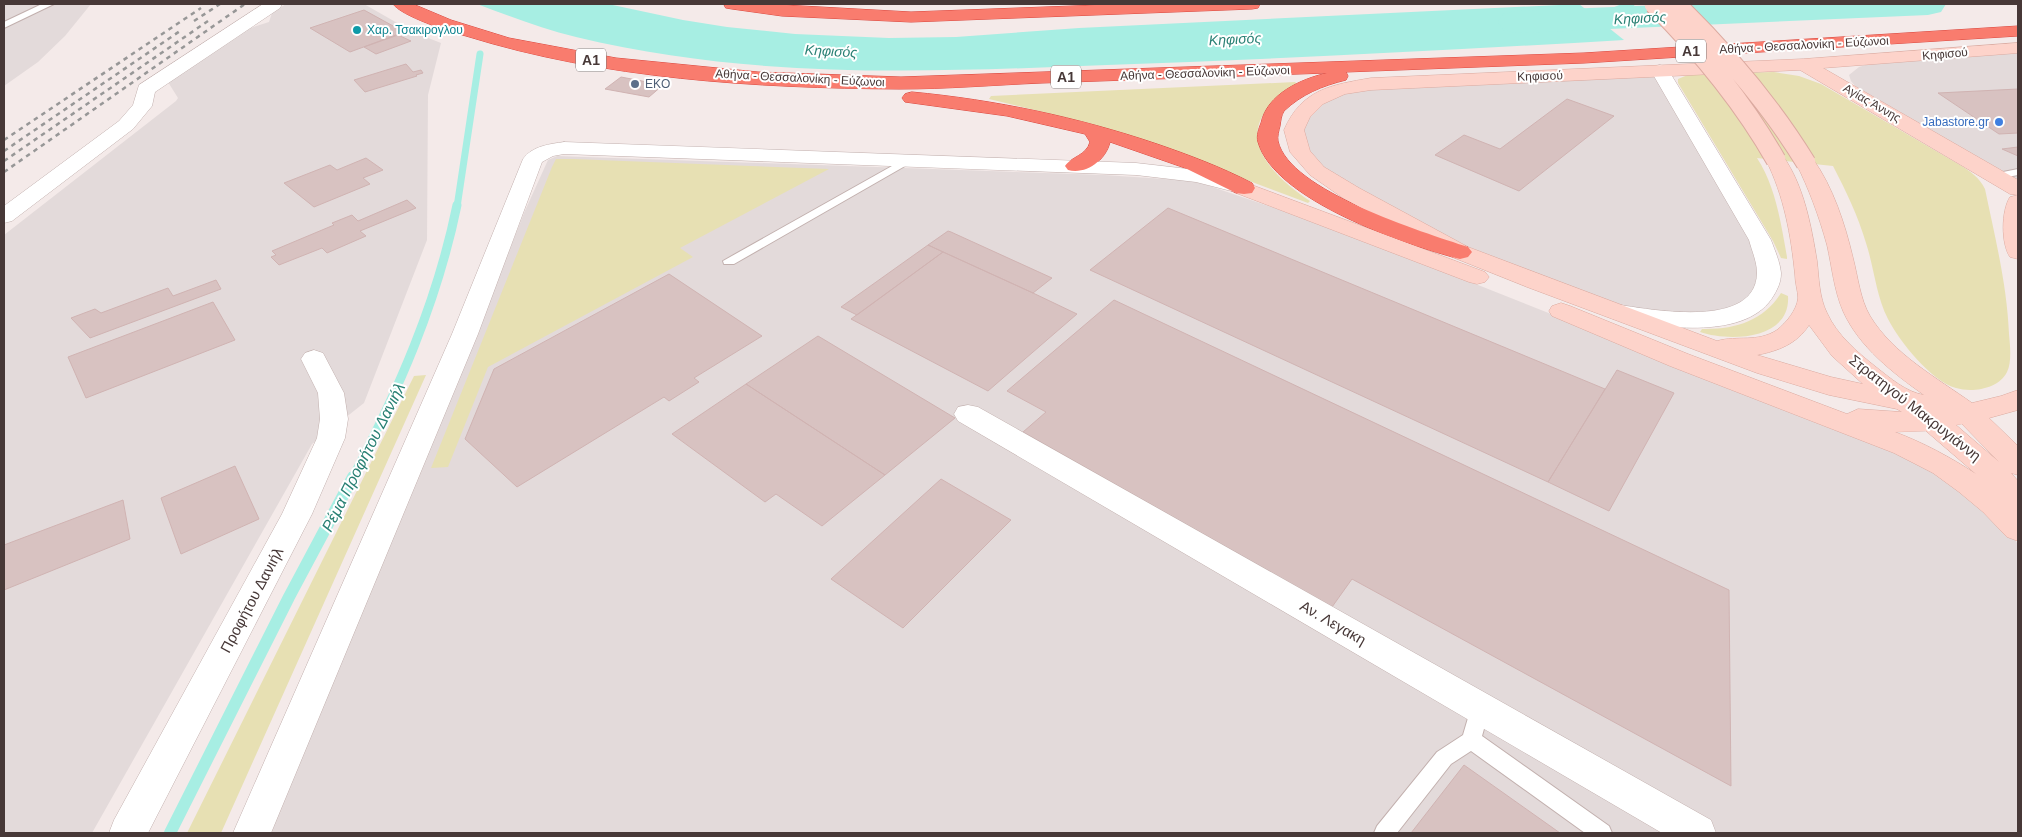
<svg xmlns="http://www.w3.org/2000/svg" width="2022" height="837" font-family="Arial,sans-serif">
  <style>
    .industrial { fill: #e3dada }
    .green { fill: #e7e0b3 }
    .water { fill: #a7eee3 }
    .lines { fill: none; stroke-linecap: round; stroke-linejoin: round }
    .stream-far2 { stroke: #a7eee3; stroke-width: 7 }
    .stream-far1 { stroke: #a7eee3; stroke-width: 9 }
    .stream { stroke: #a7eee3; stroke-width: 12 }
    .river { fill: #a7eee3; fill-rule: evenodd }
    .building { fill: #d8c2c1; stroke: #d0b3b2 }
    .lane-casing { stroke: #c2b0ae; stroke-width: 2 }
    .street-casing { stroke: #c2b0ae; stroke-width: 1 }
    .secondary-casing { stroke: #dbaaa0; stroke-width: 1 }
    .highway-casing { stroke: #d9473e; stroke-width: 1 }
    .lane { fill: #fff; fill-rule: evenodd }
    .street { fill: #fff; fill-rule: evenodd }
    .secondary { fill: #fdd3ca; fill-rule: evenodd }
    .highway { fill: #f97c6e; fill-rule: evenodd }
    .rail { stroke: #979797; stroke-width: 2.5; stroke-dasharray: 4.5 4.5; stroke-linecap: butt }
    .secondary-bridge-casing { stroke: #dbaaa0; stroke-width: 21; stroke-linecap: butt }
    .secondary-bridge { stroke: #fdd3ca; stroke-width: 19 }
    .culture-dot { fill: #0f9aa8; stroke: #fff; stroke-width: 2 }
    .service-dot { fill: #5c6f8a; stroke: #fff; stroke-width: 2 }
    .shop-dot { fill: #3f7fe0; stroke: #fff; stroke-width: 2 }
    .labels { text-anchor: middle; stroke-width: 4; stroke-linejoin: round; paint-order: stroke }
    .far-culture-label { font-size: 12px; fill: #0d838f; stroke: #fff; text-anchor: start }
    .far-street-label { font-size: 12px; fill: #473837; stroke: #fff }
    .far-service-label { font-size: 12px; fill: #4e5e75; stroke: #fff; text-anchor: start }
    .far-shop-label { font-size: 12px; fill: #366cbe; stroke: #fff; text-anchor: end }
    .far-water-label { font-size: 14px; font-style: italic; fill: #298074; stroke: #fff }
    .shield { fill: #fff; stroke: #7e7473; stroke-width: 1 }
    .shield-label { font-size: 14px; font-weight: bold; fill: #473837 }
    .street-label { font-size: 15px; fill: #473837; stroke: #fff }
    .water-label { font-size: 16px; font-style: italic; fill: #298074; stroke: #fff }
  </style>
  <rect width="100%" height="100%" fill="#f4eae9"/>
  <!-- industrial -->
  <path class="industrial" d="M4,4H91L65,36L38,62L4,86Z
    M286,4H364L413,32L441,43L428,95L427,240L364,403L312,444L92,833H4V235L176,101L178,98L168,82L244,30L269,22L272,13Z
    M2018,53V180L1856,87L1851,81L1849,75L1859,67L1869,64Z
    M1655,75L1751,239L1758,259V283L1751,294L1744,301L1724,310L1684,314L1619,306L1463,245L1324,170L1307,152L1303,124L1313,110L1333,96L1360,89Z
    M557,156L1104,175L1195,181L1321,224L1415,260L1823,422L1935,470L2014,537L2018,545V833H270L439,428L524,213L548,160Z"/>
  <!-- green -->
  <path class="green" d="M1774,72L1799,76L1821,84L1960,165C1971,172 1979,177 1985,189C1995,237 2007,285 2009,334C2010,345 2012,362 2007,372C1999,389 1972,393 1956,388C1932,382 1899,341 1888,319C1876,296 1874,267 1866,243C1858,216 1846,191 1833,166L1757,158C1776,187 1781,224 1787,257V259L1781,258L1773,241L1678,83V79L1690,74Z
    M1295,82L1297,84C1286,92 1273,100 1265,112C1240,148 1283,183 1310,201L1308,203L1124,134L1092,124L989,99L991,96Z
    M573,159L829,169L680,248L693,257L488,367L448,467L431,468L552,167L556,159Z
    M1781,293L1788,296C1791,340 1729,342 1700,332L1702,329C1734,330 1764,321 1781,293Z
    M426,375L221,833H187L414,376Z"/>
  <!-- water -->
  <path class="water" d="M477,4H608L683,20L727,27L795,34L889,38L956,37L1079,28L1579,4L1624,40C1452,50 1280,59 1107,65C926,72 755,80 576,37C542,29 509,16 477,4Z"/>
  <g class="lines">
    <!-- stream-far2 -->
    <path class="stream-far2" d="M1597,18L1631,4
      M457,207L480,54"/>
    <!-- stream-far1 -->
    <path class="stream-far1" d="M352,479C398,391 437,303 457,205"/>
    <!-- stream -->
    <path class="stream" d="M170,833L289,597L353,477"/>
    <!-- river -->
    <path class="river" d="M1684,4H1946L1941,12L1928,15L1516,33L1503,30L1498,22L1503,14L1516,11Z"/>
  </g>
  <!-- building -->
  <path class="building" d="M364,10L404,32L350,52L310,28Z
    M398,35L411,41L376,54L364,47Z
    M406,64L413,72L421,70L423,73L416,75L417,76L365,92L354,80Z
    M621,77L663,85L649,97L605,89Z
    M2018,89V133L1999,134L1938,93Z
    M1567,99L1614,116L1519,191L1435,155L1464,135L1500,149Z
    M2018,147V156L2002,149Z
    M366,158L383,170L363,178L370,184L314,207L284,183L330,165L337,170Z
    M407,200L416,208L360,231L366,236L327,253L322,248L279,265L271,257L276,255L272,251L334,225L332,223L352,215L358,221Z
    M1168,208L1605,389L1548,482L1090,270Z
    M948,231L951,232L1052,278L1033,293L928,245Z
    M928,245L943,252L857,315L841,307Z
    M943,252L1033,293L1077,314L988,391L851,319Z
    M669,274L762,336L694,378L699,382L669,401L664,397L517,487L465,439L494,369Z
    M216,280L221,289L90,338L71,318L95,309L101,313L168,288L173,296Z
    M1114,300L1729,590L1731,786L1352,579L1332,607L1023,432L1046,412L1007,391Z
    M213,302L235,340L86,398L68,357Z
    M818,336L955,418L885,475L746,384Z
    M1617,370L1674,393L1609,511L1548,482Z
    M746,384L885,475L822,526L776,494L765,502L672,434Z
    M235,466L259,519L181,554L161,498Z
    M941,479L1011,520L903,628L831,579Z
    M123,500L130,539L4,590V545Z
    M1464,765L1560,833H1411Z"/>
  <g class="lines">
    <defs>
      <path id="lane" d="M42,4H54L4,28V22Z
        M908,157L914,160L912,162L734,264H724L723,261Z
        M2018,169V175L1997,179L1991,176L1993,174Z
        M1480,699L1487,701L1490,707L1482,736L1609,826L1612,833H1585L1471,751L1451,764L1397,833H1374L1377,826L1437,752L1463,735L1473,701Z"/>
      <path id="street" d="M263,4H282L280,8L155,92L152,106L133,129L12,221L4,223V206L119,121L133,105L139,85Z
        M1660,65L1667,67L1669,71L1771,240C1775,251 1780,262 1781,273C1781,282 1778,288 1774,295C1748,341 1663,327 1620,321L1611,318L1608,313L1611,308L1620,305C1654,310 1756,329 1757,273C1757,262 1752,251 1749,240L1651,71L1653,67Z
        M564,142L1136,163L1197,170L1251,183L1254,188L1251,193L1243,194L1196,182L1136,175L564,154L553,156L542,162L478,334L271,833H233L452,334L523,159C532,146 550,144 564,142Z
        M314,350L323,353L344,393L348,419L345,438L312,514L148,833H109L114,820L282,514L317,438L320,419L318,393L301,359L305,353Z
        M968,405L978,407L1711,820L1716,833H1662L958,421L954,414L958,407Z"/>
      <path id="secondary" d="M2018,43V53L1823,68L2018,180V259L2010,257C2001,244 2001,211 2010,197L2018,195L2010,194L1800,70L1371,90L1345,94L1323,104L1310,117L1304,130L1310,151L1324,167L1359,188L1468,247L1717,341C1738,335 1757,343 1777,330C1786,323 1797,310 1798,298C1798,291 1795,283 1795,275C1791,235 1784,196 1766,160L1769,156L1776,154L1783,156C1804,186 1811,225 1817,261C1819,278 1819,297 1827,313C1837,335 1857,352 1876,367C1890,378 1906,392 1924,395C1893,373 1859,347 1843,311C1834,290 1832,267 1827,245C1819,216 1809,189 1796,163L1799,159L1806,157L1813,159C1833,187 1845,224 1853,258C1858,277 1860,299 1870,316C1893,354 1937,378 1972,403L2001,396L2018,390V410L1989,418L2018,446V475L2011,473L2018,481V541L2007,537L1983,512L1959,492L1933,473L1894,453L1670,366L1552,316L1549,311L1552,306L1561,303L1570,306L1688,354L1847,414L1858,409L1902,412L1897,409L1829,395L1757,373L1527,287L1452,257L1343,198L1310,175L1290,152L1284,130C1302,89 1331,85 1371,78L1803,59ZM1809,325L1832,356L1863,384L1831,377L1757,355C1778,351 1797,344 1809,325ZM1962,424L1999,462L1956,425ZM1926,431L1976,474C1950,457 1924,443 1895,432Z
        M1244,182L1485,272L1489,277L1485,282L1477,284L1469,282L1236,193L1233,188L1236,183Z"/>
      <path id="highway" d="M393,4H413L451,20L509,38L616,58L758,72L901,77L1584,53L2018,26V36L1584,63L1346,72L1348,76L1346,80C1322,86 1302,94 1284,111C1281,116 1281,120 1280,126C1279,130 1277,137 1278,141C1289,191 1423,232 1468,247L1472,252L1468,257L1460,259C1406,245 1274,200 1258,142C1256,136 1259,128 1261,123C1267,94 1301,79 1327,73C1232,76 1137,80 1042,83C994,85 947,89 899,89C755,88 604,79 466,36C450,32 401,16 393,4Z
        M724,4H766L911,12L1126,4H1260L1258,8L1252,9L911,22L782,16L732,9L726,8Z
        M912,92C996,100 1077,117 1157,144C1189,155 1221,167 1252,183L1255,188L1252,193L1244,194L1236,193L1185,168L1110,142C1106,160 1086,175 1068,170L1065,166C1072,156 1086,156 1090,142L1085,134L1007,116L905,102L902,98L905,94Z"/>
    </defs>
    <!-- lane casing -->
    <use href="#lane" class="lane-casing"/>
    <!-- street casing -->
    <use href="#street" class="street-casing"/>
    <!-- secondary casing -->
    <use href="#secondary" class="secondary-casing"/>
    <!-- highway casing -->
    <use href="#highway" class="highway-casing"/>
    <!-- lane -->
    <use href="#lane" class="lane"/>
    <!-- street -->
    <use href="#street" class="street"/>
    <!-- secondary -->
    <use href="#secondary" class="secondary"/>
    <!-- highway -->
    <use href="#highway" class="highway"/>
    <!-- rail -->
    <path class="rail" d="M194,21L220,4
      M4,140L201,8
      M4,151L180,31
      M4,161L208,21
      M4,172L245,4"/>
    <defs>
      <path id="secondary-bridge" d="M1654,4C1701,51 1743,102 1776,160
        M1676,4C1726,53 1770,104 1806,163"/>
    </defs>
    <!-- secondary-bridge casing -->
    <use href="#secondary-bridge" class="secondary-bridge-casing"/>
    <!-- secondary-bridge -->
    <use href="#secondary-bridge" class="secondary-bridge"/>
  </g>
  <!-- markers -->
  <circle class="culture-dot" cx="357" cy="30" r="5"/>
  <circle class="service-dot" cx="635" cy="84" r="5"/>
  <circle class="shop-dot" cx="1999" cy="122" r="5"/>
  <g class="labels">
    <!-- far-culture labels -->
    <g class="far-culture-label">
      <text x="367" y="34">Χαρ. Τσακιρογλου</text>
    </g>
    <!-- far-street labels -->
    <g class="far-street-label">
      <text transform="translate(1804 45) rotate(-3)" y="4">Αθήνα - Θεσσαλονίκη - Εύζωνοι</text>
      <text transform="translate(1945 54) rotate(-5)" y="4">Κηφισού</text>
      <text transform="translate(1205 73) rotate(-2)" y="4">Αθήνα - Θεσσαλονίκη - Εύζωνοι</text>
      <text transform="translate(1540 76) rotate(-2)" y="4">Κηφισού</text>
      <text transform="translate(800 78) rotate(3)" y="4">Αθήνα - Θεσσαλονίκη - Εύζωνοι</text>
      <text transform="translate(1872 103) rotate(30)" y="4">Αγίας Άννης</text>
    </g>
    <!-- far-service labels -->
    <g class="far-service-label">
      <text x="645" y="88">EKO</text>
    </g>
    <!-- far-shop labels -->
    <g class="far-shop-label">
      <text x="1989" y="126">Jabastore.gr</text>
    </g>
    <!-- far-water labels -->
    <g class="far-water-label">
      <text transform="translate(1640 18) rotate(-3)" y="5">Κηφισός</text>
      <text transform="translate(1235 39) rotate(-3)" y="5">Κηφισός</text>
      <text transform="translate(831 51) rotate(3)" y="5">Κηφισός</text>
    </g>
    <!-- shield labels -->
    <g class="shield">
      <rect x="1676" y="39.5" width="30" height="23" rx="4"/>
      <rect x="576" y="48.5" width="30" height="23" rx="4"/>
      <rect x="1051" y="65.5" width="30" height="23" rx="4"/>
    </g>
    <g class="shield-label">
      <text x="1691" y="56">Α1</text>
      <text x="591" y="65">Α1</text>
      <text x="1066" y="82">Α1</text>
    </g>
    <!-- street labels -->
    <g class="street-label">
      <text transform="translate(1915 408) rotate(38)" y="5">Στρατηγού Μακρυγιάννη</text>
      <text transform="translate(252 600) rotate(-62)" y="5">Προφήτου Δανιήλ</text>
      <text transform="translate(1333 623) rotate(30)" y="5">Αν. Λεγακη</text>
    </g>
    <!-- water labels -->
    <g class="water-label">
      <text transform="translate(363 457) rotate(-63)" y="6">Ρέμα Προφήτου Δανιήλ</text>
    </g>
  </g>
  <!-- border -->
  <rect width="2022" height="837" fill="none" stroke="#473837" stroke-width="10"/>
</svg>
